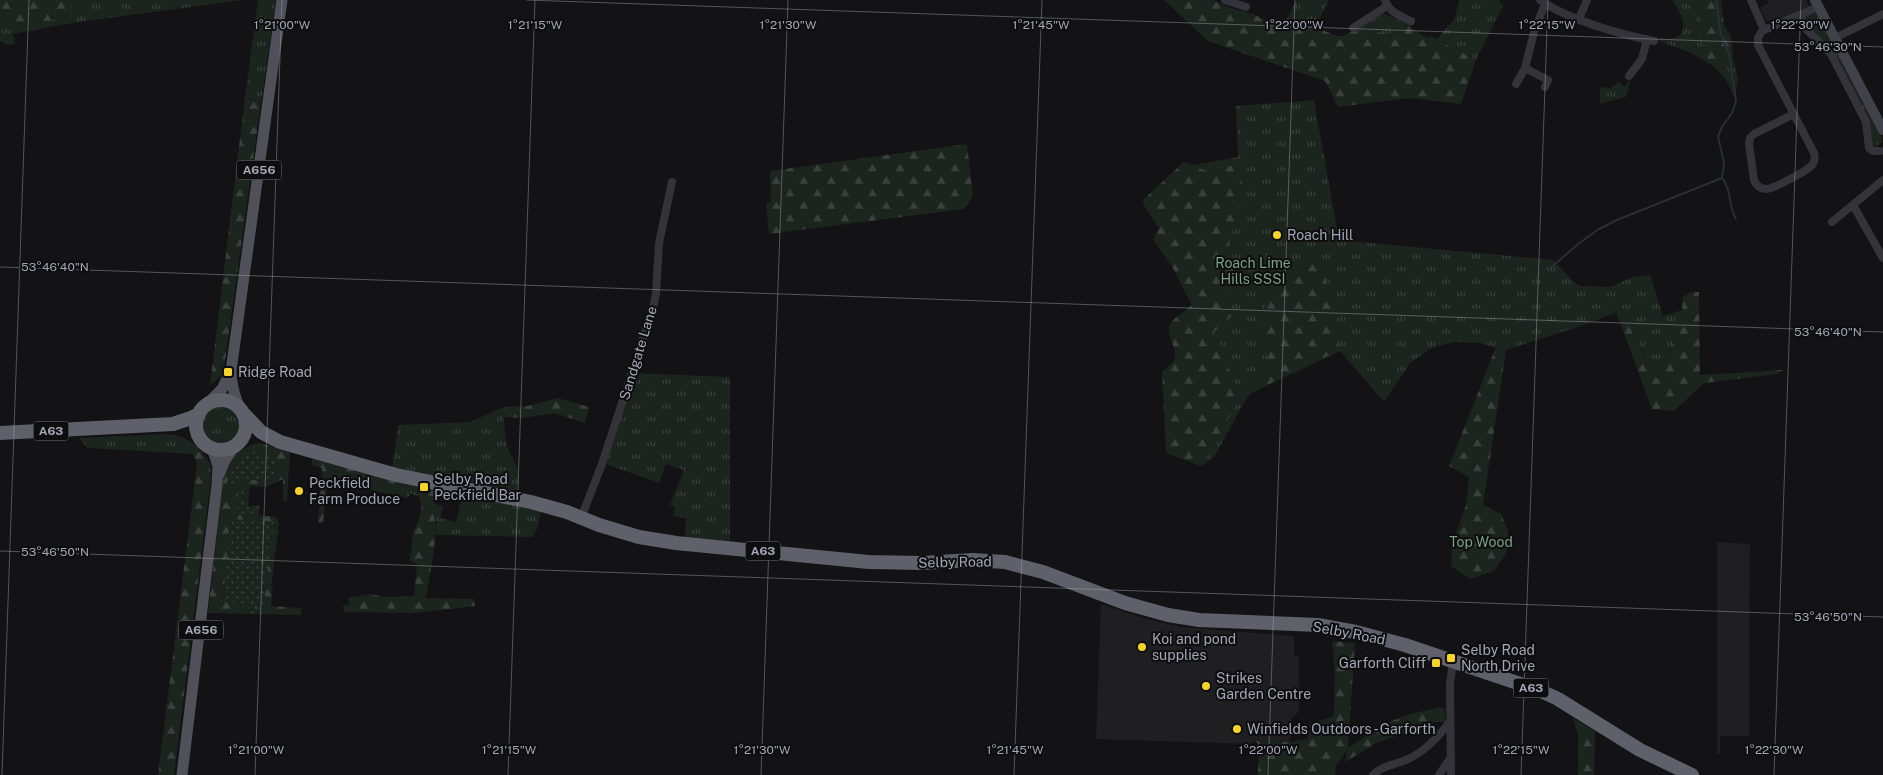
<svg xmlns="http://www.w3.org/2000/svg" width="1883" height="775" font-family="'Public Sans',sans-serif">
  <style>
    .built { fill: #1f1e21 }
    .grass { fill: url(#grass-tufts) }
    .forest { fill: url(#forest-firs); fill-rule: evenodd }
    .garden { fill: url(#garden-dots) }
    .lines { fill: none; stroke-linecap: round; stroke-linejoin: round }
    .stream { stroke: #282e38; stroke-width: 2 }
    .street { stroke: #333339; stroke-width: 8 }
    .secondary { stroke: #414249; stroke-width: 10 }
    .primary { stroke: #4f5058; stroke-width: 11 }
    .highway { stroke: #5f606a; stroke-width: 14 }
    .ticks { fill: none; stroke: #a3a6b5; stroke-width: 1; stroke-opacity: 0.45 }
    .poi-dot { fill: #f6d328; stroke: #0e0d0f; stroke-width: 2 }
    .labels { text-anchor: middle; stroke-width: 4; stroke-linejoin: round; paint-order: stroke }
    .shield { fill: #0e0d0f; stroke: #767883; stroke-width: 1 }
    .shield-label { font-size: 12px; font-weight: bold; fill: #a3a6b5 }
    .poi-label { font-size: 14px; fill: #a3a6b5; stroke: #0e0d0f; text-anchor: start }
    .park-label { font-size: 14px; fill: #7aa182; stroke: #0e0d0f }
    .street-label { font-size: 14px; fill: #a3a6b5; stroke: #0e0d0f }
    .ticks-label { font-size: 12px; text-anchor: middle; fill: #a3a6b5; stroke: #0e0d0f; stroke-width: 4; stroke-linejoin: round; paint-order: stroke }
  </style>
  <defs>
    <pattern id="grass-tufts" width="24" height="20" patternUnits="userSpaceOnUse" patternTransform="scale(1.25)"><rect width="24" height="20" fill="#1c241e"/><path d="M3 7l-1-3M5 7V3M7 7l1-3M15 17l-1-3M17 17v-4M19 17l1-3" fill="none" stroke="#3a413c"/></pattern>
    <pattern id="forest-firs" width="22" height="20" patternUnits="userSpaceOnUse" patternTransform="scale(1.25)"><rect width="22" height="20" fill="#1c241e"/><path d="M5 1l3.5 6h-7zM16 11l3.5 6h-7z" fill="#3a413c"/></pattern>
    <pattern id="garden-dots" width="8" height="8" patternUnits="userSpaceOnUse" patternTransform="scale(1.25)"><rect width="8" height="8" fill="#1c241e"/><path d="M2 2h.1M6 6h.1" fill="none" stroke="#3a413c" stroke-width="1.8" stroke-linecap="round"/></pattern>
  </defs>
  <rect width="100%" height="100%" fill="#131214"/>
  <!-- built -->
  <path class="built" d="M1767,0H1806L1809,6L1772,24L1766,20L1759,8L1768,4Z
    M1717,542L1750,544L1749,736H1720V754H1717Z
    M1101,604L1143,618L1181,627L1294,636V656H1299V712L1291,718L1290,742L1257,741L1250,744L1096,739Z"/>
  <!-- grass -->
  <path class="grass" d="M71,0H243L72,23L13,34L15,44L8,45L0,41V12L15,22L67,18Z
    M258,0H276L261,103L245,97Z
    M1296,0H1329L1314,30L1288,17Z
    M1459,0H1499L1503,6L1476,60L1437,39L1455,18Z
    M1672,0H1683L1700,9L1707,62L1733,58L1738,80L1735,98C1731,90 1727,80 1721,74C1705,56 1681,49 1659,41L1660,38C1692,43 1686,18 1672,0Z
    M1383,13L1410,25L1393,28L1394,38H1390L1389,35L1353,31Z
    M1811,13H1818L1882,136V141L1877,146H1873L1870,141L1834,53L1810,29L1804,19L1805,16Z
    M1630,81L1626,97L1600,104V87L1611,88L1619,82L1624,87Z
    M1314,100L1339,240L1553,260L1574,282L1580,286L1611,287L1632,277L1650,275L1663,316L1682,310L1665,370L1660,378L1654,379L1627,316L1616,312L1590,323L1506,350L1478,343L1454,342L1432,348L1410,363L1384,402L1340,351L1249,394L1214,457L1201,466L1191,462L1162,372C1165,369 1171,365 1174,361C1180,350 1164,335 1171,323C1176,316 1186,311 1192,305L1173,268L1154,240L1155,236L1159,228L1144,205L1143,200L1184,162L1193,165L1238,157L1236,106Z
    M635,373L730,377V542L685,540L686,518L674,516L675,507L670,505L684,470L666,464L659,483L606,464Z
    M200 426a21 21 0 1 1 42 0a21 21 0 1 1-42 0Z
    M504,407C504,418 504,429 506,440C510,462 525,466 516,493L392,468L398,425L470,422Z
    M165,434C179,435 189,438 199,449L193,454L87,448L79,438Z
    M328,469L425,491L422,508L419,497L410,493L408,498L331,481L329,487H327Z
    M463,493L541,511L537,529L533,537L435,535L436,523L434,514H437L438,505L443,506L440,518L456,522Z"/>
  <!-- forest -->
  <path class="forest" d="M0,0H71L67,18L39,22H15L0,12Z
    M1164,0H1213L1231,8L1253,14L1279,27L1288,17L1314,30L1315,27L1337,36H1343L1353,31L1387,33L1390,38H1394L1393,28L1410,25L1414,30L1427,38L1431,36L1476,60L1461,104L1410,98L1338,107L1325,81L1208,41Z
    M1683,0H1721L1724,25L1731,37L1733,58L1707,63L1700,9Z
    M245,97L261,103L223,375L210,385Z
    M967,144L973,196L964,209L769,234L766,203L771,202L770,171Z
    M1184,162L1204,170L1238,165L1244,191L1229,244L1236,267L1222,284L1232,316L1214,332L1240,398L1269,367L1260,325L1272,286L1322,258L1340,350L1240,398L1201,466L1166,453L1162,372C1165,369 1171,365 1174,361C1180,350 1164,335 1171,323C1176,316 1186,311 1192,305L1173,268L1154,240L1155,236L1159,228L1144,205L1143,200Z
    M1691,292H1699L1700,375L1784,370L1777,374L1704,383L1674,411L1652,409L1616,312L1627,316L1653,378H1660L1665,370L1682,310L1683,297Z
    M1496,347L1506,350L1483,505L1501,514L1508,531L1507,552L1494,571L1470,579L1451,566L1452,545L1466,505L1469,477L1449,466Z
    M558,398L589,407L585,423L554,413L525,418L504,417V407L527,406Z
    M260,443L290,453L287,501H283V479L266,487L250,486L248,506H244L245,488H239L237,513L276,517L279,522L272,580L267,579L233,519L229,532L223,601L250,605L248,614L208,613L224,471C232,457 243,445 260,443ZM278,457L274,479L235,480Z
    M199,449L210,463L211,478L174,775H158L197,464L193,454Z
    M314,458L437,490L434,503L438,505L437,515H434C439,535 429,576 426,598L474,599L475,606L416,613L344,612L343,605H349L348,598L370,594L385,597L414,596L417,565L410,560L413,533L418,522L425,491L329,469L323,524L318,523L320,498L312,497V494H320L322,468L312,465V460Z
    M266,585L273,586L271,606L302,608L301,615L255,614V605H263Z
    M1332,641L1355,643L1348,748C1358,742 1367,735 1377,728C1395,718 1424,709 1444,708L1446,722H1434L1377,743L1345,762L1347,750L1336,766L1335,775H1258L1259,748L1256,741L1290,742L1308,739L1310,724L1334,716L1335,673Z
    M1573,718L1595,731L1594,775H1578V735Z"/>
  <!-- garden -->
  <path class="garden" d="M256,453L278,457L274,480H235L232,486L226,485C231,471 240,455 256,453Z
    M239,488H246L244,506L252,507L253,505L260,506L259,516L237,513Z
    M233,519L274,522L267,579L272,580L271,586H266L263,606H255V614H248L249,605L223,601L229,532Z"/>
  <g class="lines">
    <!-- stream -->
    <path class="stream" d="M1716,0L1721,35L1729,54L1736,101L1732,113L1722,127L1718,136L1724,163L1722,178
      M1722,178C1732,190 1728,206 1736,219
      M1553,266L1578,244L1599,229L1617,220L1722,178"/>
    <!-- street -->
    <path class="street" d="M1225,0L1246,7
      M1385,0C1389,12 1400,16 1411,21
      M1540,0C1566,19 1622,35 1654,41
      M1751,0L1764,30
      M1800,15L1805,28L1831,54L1866,122L1869,148L1873,151H1880
      M1579,19L1587,0
      M1353,28L1387,6
      M1835,38L1883,14
      M1525,68L1548,80L1545,87
      M1629,76L1642,59L1647,39
      M1516,84L1525,68L1534,32L1545,4
      M1794,114L1754,134L1750,138L1749,144L1754,180C1756,185 1760,189 1766,189C1773,189 1809,170 1813,164C1815,161 1815,157 1814,153L1758,45V38L1762,31L1818,7
      M1853,205L1883,258
      M1832,222L1883,180
      M581,518L602,464L653,308L656,294L659,243L672,182
      M1373,775C1381,766 1394,765 1406,760C1425,752 1438,738 1450,721
      M1439,775L1451,757
      M1451,775L1450,683L1453,662"/>
    <!-- secondary -->
    <path class="secondary" d="M1815,0L1883,130"/>
    <!-- primary -->
    <path class="primary" d="M208,403L222,389L230,373
      M240,408C234,395 231,385 231,371L282,0
      M219,475L225,460L235,446
      M182,775L217,485L218,466L212,448"/>
    <!-- highway -->
    <path class="highway" d="M196 425a25 25 0 1 1 50 0a25 25 0 1 1-50 0Z
      M245,415L261,432L280,442L396,475L531,502L567,512L599,525L639,537L676,543L869,562L923,563L972,560L1005,562L1043,572L1125,603L1168,615L1199,620L1318,625L1356,632L1405,645L1541,691L1558,699L1640,750L1692,775
      M0,433L173,424L191,418L199,414"/>
  </g>
  <!-- ticks -->
  <path class="ticks" d="M526,0L1883,47M0,267L1883,332M0,551L1883,617M2,775L29,0M255,775L282,0M508,775L535,0M761,775L788,0M1014,775L1042,0M1268,775L1295,0M1521,775L1548,0M1774,775L1801,0"/>
  <!-- markers -->
  <g class="poi-dot">
    <circle cx="1277" cy="235" r="5"/>
    <rect x="223" y="367" width="10" height="10" rx="2.5"/>
    <rect x="419" y="482" width="10" height="10" rx="2.5"/>
    <circle cx="299" cy="491" r="5"/>
    <circle cx="1142" cy="647" r="5"/>
    <rect x="1446" y="653" width="10" height="10" rx="2.5"/>
    <rect x="1431" y="658" width="10" height="10" rx="2.5"/>
    <circle cx="1206" cy="686" r="5"/>
    <circle cx="1237" cy="729" r="5"/>
  </g>
  <g class="labels">
    <!-- shield labels -->
    <g class="shield">
      <rect x="236.5" y="160.5" width="45" height="19" rx="4"/>
      <rect x="33.5" y="421.5" width="35" height="19" rx="4"/>
      <rect x="745.5" y="541.5" width="35" height="19" rx="4"/>
      <rect x="178.5" y="620.5" width="45" height="19" rx="4"/>
      <rect x="1513.5" y="678.5" width="35" height="19" rx="4"/>
    </g>
    <g class="shield-label">
      <text x="259" y="174">A656</text>
      <text x="51" y="435">A63</text>
      <text x="763" y="555">A63</text>
      <text x="201" y="634">A656</text>
      <text x="1531" y="692">A63</text>
    </g>
    <!-- poi labels -->
    <g class="poi-label">
      <text x="1287" y="240">Roach Hill</text>
      <text x="238" y="377">Ridge Road</text>
      <text x="434" y="484">Selby Road<tspan x="434" dy="16">Peckfield Bar</tspan></text>
      <text x="309" y="488">Peckfield<tspan x="309" dy="16">Farm Produce</tspan></text>
      <text x="1152" y="644">Koi and pond<tspan x="1152" dy="16">supplies</tspan></text>
      <text x="1461" y="655">Selby Road<tspan x="1461" dy="16">North Drive</tspan></text>
      <text x="1426" y="668" text-anchor="end">Garforth Cliff</text>
      <text x="1216" y="683">Strikes<tspan x="1216" dy="16">Garden Centre</tspan></text>
      <text x="1247" y="734">Winfields Outdoors - Garforth</text>
    </g>
    <!-- park labels -->
    <g class="park-label">
      <text x="1253" y="268">Roach Lime<tspan x="1253" dy="16">Hills SSSI</tspan></text>
      <text x="1481" y="547">Top Wood</text>
    </g>
    <!-- street labels -->
    <g class="street-label">
      <text transform="translate(638 353) rotate(-73)" y="5">Sandgate Lane</text>
      <text transform="translate(955 562) rotate(-1)" y="5">Selby Road</text>
      <text transform="translate(1349 633) rotate(11)" y="5">Selby Road</text>
    </g>
  </g>
  <g class="ticks-label">
    <text x="282" y="29">1°21'00"W</text>
    <text x="535" y="29">1°21'15"W</text>
    <text x="788" y="29">1°21'30"W</text>
    <text x="1041" y="29">1°21'45"W</text>
    <text x="1294" y="29">1°22'00"W</text>
    <text x="1547" y="29">1°22'15"W</text>
    <text x="1800" y="29">1°22'30"W</text>
    <text x="1828" y="51">53°46'30"N</text>
    <text x="55" y="271">53°46'40"N</text>
    <text x="1828" y="336">53°46'40"N</text>
    <text x="55" y="556">53°46'50"N</text>
    <text x="1828" y="621">53°46'50"N</text>
    <text x="256" y="754">1°21'00"W</text>
    <text x="509" y="754">1°21'15"W</text>
    <text x="762" y="754">1°21'30"W</text>
    <text x="1015" y="754">1°21'45"W</text>
    <text x="1268" y="754">1°22'00"W</text>
    <text x="1521" y="754">1°22'15"W</text>
    <text x="1774" y="754">1°22'30"W</text>
  </g>
</svg>
